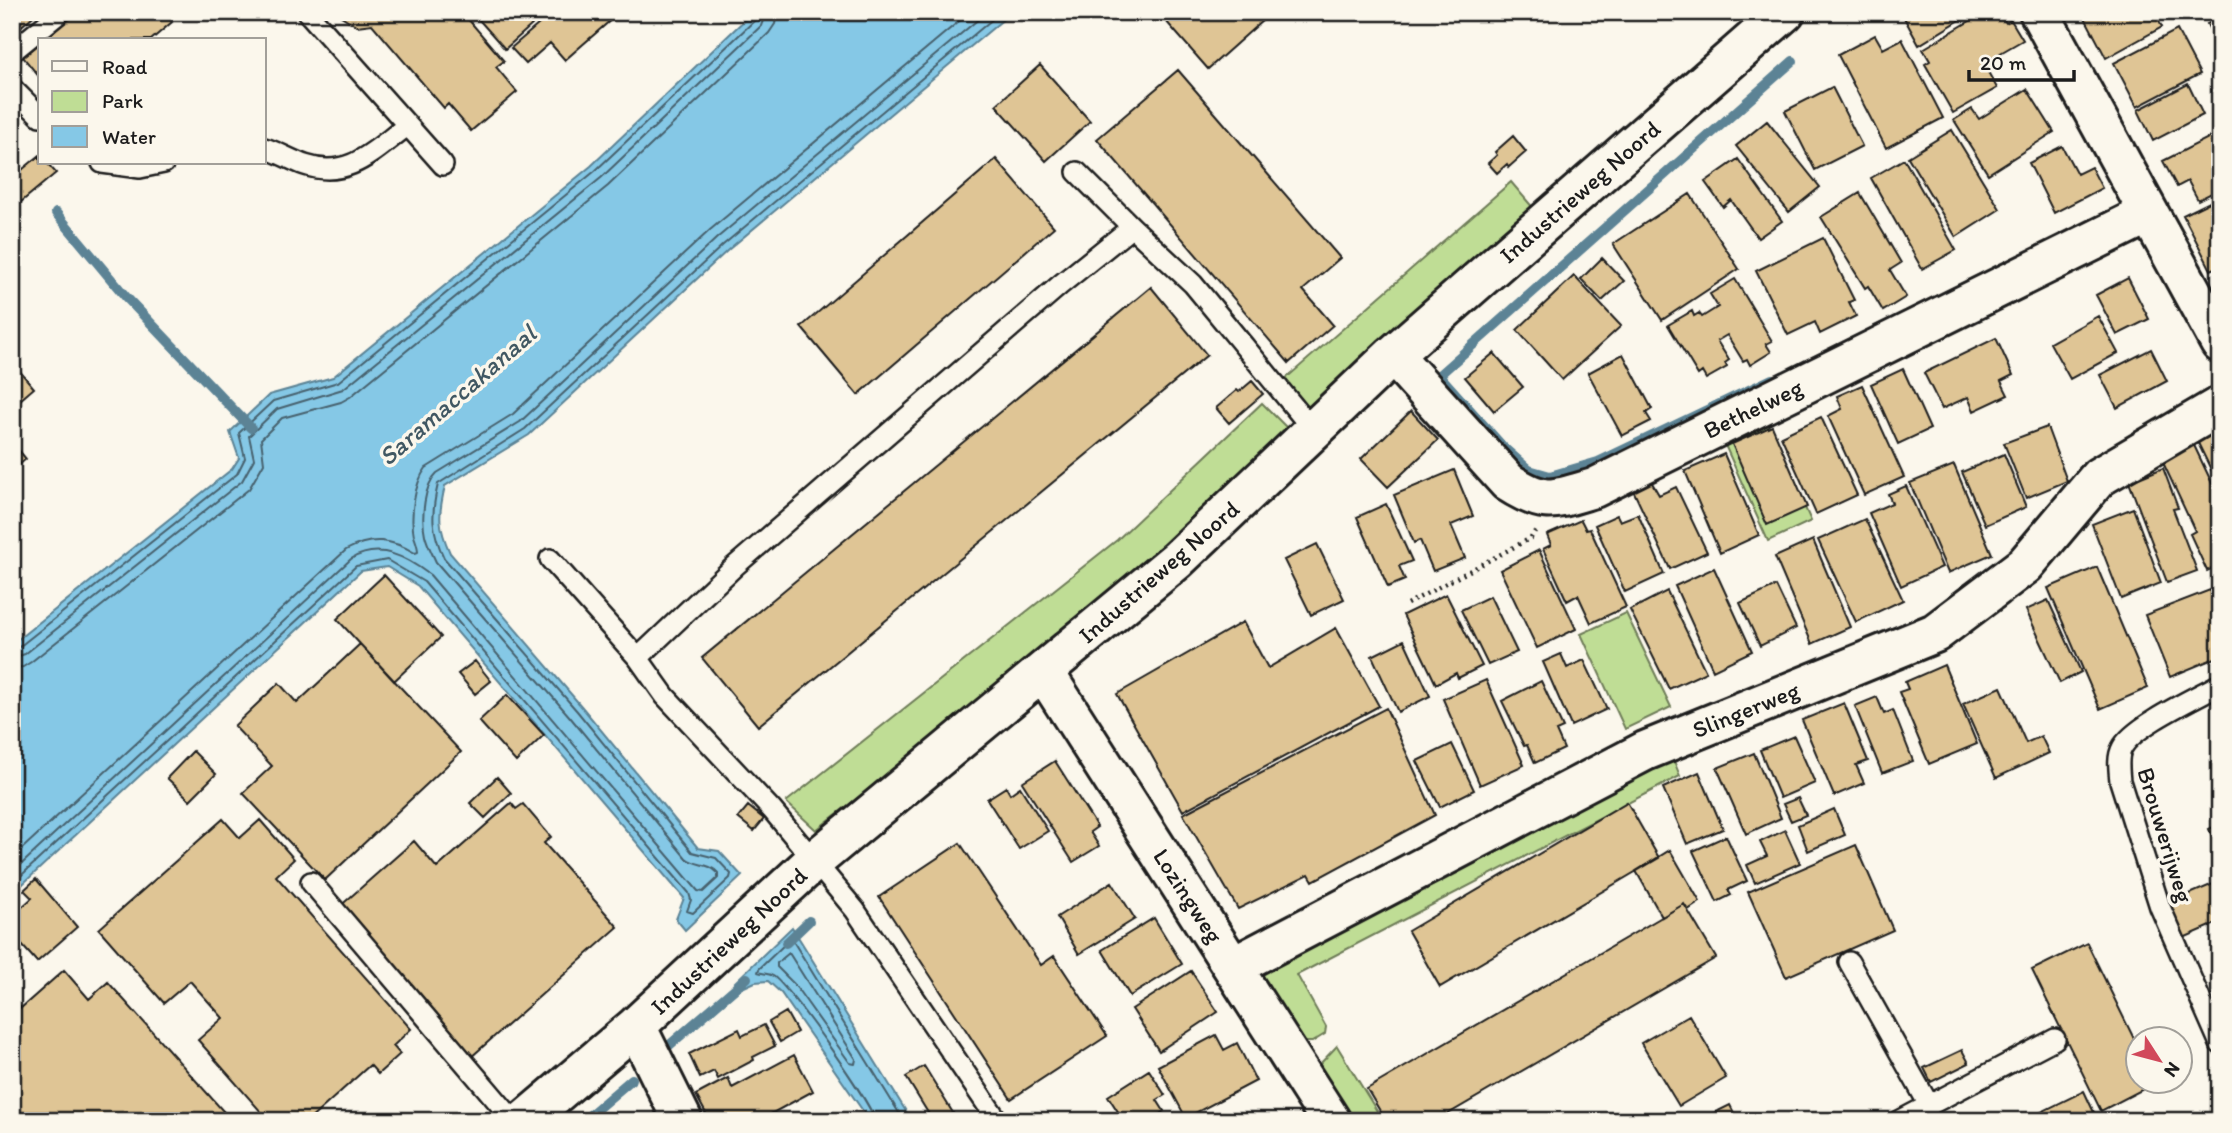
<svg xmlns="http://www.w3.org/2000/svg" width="2232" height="1133" font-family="Itim,sans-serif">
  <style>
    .green { fill: #bfdd95; stroke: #6e7c58; stroke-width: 2 }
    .water { fill: #85c8e6; stroke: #5b8395; stroke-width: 2 }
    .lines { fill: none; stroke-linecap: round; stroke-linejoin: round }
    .shore { stroke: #46616d; stroke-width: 2 }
    .stream { stroke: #5b8395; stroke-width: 10 }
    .building { fill: #dfc595; stroke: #1c1c1c; stroke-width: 2 }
    .service-casing { stroke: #1c1c1c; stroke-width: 24 }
    .minor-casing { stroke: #1c1c1c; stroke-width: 44 }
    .path { stroke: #1c1c1c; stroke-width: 4.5; stroke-dasharray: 2 5; stroke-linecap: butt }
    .service { stroke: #fbf7ec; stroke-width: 19 }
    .minor { stroke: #fbf7ec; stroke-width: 38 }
    .labels { text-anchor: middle; stroke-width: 7; stroke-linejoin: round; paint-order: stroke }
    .street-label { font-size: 24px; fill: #1c1c1c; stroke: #fbf7ec }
    .water-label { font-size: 26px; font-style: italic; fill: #415863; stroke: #fbf7ec }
  </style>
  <rect width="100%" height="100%" fill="#fbf7ec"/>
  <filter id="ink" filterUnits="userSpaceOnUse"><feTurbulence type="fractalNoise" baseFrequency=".0143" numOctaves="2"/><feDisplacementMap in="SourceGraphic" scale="14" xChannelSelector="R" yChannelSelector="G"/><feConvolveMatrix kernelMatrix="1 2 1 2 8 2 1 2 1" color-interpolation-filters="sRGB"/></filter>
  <g filter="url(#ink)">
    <!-- green -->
    <path class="green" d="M1511,182L1534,209L1308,409L1284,380Z
      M1262,403L1289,430L1155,558L1045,653L816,830L786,802L1117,540Z
      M1763,414L1811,521L1768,541L1720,434Z
      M1626,613L1671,707L1625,729L1581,634Z
      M1674,761L1680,776L1297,975L1326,1027L1325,1034L1312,1042H1302L1266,988L1262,976L1264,966L1653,762Z
      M1337,1046L1383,1121H1345L1318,1066Z"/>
    <!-- water -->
    <path class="water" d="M753,12H1012L728,250L529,435L445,486C438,515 438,526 450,553L582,707L698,848L719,851L742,876L685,930L676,919L684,898L418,586L387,567L361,571L12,894V644L232,469L239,458L230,432L269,395L333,377L591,166Z
      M792,927L912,1121H870L781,993L768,981L755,982L740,989L734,983Z"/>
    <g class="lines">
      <!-- shore -->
      <path class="shore" d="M12,649L19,647L237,474L245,458L239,433L273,401L338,382L595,171L755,20L757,12
        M12,658L25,654L242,481L254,459L249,436L277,409L343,389L601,178L761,26L766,12
        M12,668L23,667L31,662L249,489L264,463L261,439L282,418L341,402L350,397L608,186L769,33L775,24L777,12
        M12,858L346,550C371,536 392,539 415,553L418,552C418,546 416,542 414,536C410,516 414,484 426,468L513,414L710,230L970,12
        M12,873L351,559C380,542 406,557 430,575L698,891L703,892L718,878V873C708,862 697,867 686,858L570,717L436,562C432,553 427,544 425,535C421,517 424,485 437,473L520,422L717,238L987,12
        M12,884L356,566L387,560L424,582L689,893L691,900L687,911L693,913L730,878L731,874L716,858L692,852L577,711L444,558C431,530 431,514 438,484L525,429L723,245L1001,12
        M789,953L856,1059L855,1064L850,1063L794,984L777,967V963Z
        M875,1121C873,1105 788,985 773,976C768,973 763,974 758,972L759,969L789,940L793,941L904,1121"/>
      <!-- stream -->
      <path class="stream" d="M56,213L126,297L251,428
        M1772,379L1598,462L1550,476L1529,470L1504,448L1439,375L1793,61
        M786,943L809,921
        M665,1049L747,978
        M583,1121L632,1079"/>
    </g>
    <!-- building -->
    <path class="building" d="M12,12H38L12,34Z
      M78,12H164L172,22L151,40H43Z
      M335,12H462L504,61L496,67L517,92L471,131L448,104L444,108L372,24L357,26Z
      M472,12H521L532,25L505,49Z
      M553,12H620L565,60L550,43L526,64L511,48Z
      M1158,12H1272L1208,69Z
      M1901,12H1973L1919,45Z
      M1985,12H1999L2006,23L2011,20L2023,40L1983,63L1997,88L1953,113L1925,64L1930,61L1923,49Z
      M2082,12H2154L2162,27L2106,58Z
      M2220,18V50L2207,24Z
      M2177,30L2200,74L2137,107L2114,63Z
      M1875,35L1883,49L1902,39L1943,118L1886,148L1838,55Z
      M40,43V78L23,57Z
      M1040,65L1090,121L1046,161L996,105Z
      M1178,70L1340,258L1303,290L1333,325L1289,363L1097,139Z
      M2188,84L2203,115L2153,141L2138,110Z
      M1832,87L1862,146L1815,170L1785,111Z
      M2027,89L2054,132L1988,174L1954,120L1972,109L1979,119Z
      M1767,121L1820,187L1789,212L1736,146Z
      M1952,130L2000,209L1956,237L1908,157Z
      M1513,136L1526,152L1509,167L1507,164L1497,173L1488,163L1497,155L1495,152Z
      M2210,137L2220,156V189L2198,200L2188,181L2177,187L2163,161Z
      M2062,146L2077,174L2091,167L2102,188L2054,213L2029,163Z
      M40,155V163H47L56,173L21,202L12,191V178Z
      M996,159L1054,227L858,395L801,327Z
      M1738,159L1782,221L1758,238L1731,200L1723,207L1705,182Z
      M1904,159L1956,250L1922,269L1871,178Z
      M1860,193L1901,263L1890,270L1906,297L1883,311L1868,286L1865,288L1821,217Z
      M1690,194L1739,269L1662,320L1613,244Z
      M2220,197V266L2211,270L2183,215Z
      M1823,238L1854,300L1849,302L1856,316L1820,334L1815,322L1788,335L1756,271Z
      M1602,258L1624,281L1602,301L1581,279Z
      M1574,276L1621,326L1562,380L1517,330Z
      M2128,278L2149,319L2117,335L2096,295Z
      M1735,279L1772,341L1766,344L1771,352L1750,365L1747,359L1743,361L1727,335L1717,341L1729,360L1725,363L1727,367L1706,379L1702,372L1698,375L1668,325L1692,311L1694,316L1699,313L1702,317L1718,307L1710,294Z
      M1151,287L1207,355L758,726L702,658Z
      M2098,316L2118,353L2070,379L2050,343Z
      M1996,338L2013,375L2001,381L2008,395L1974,411L1968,397L1942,409L1924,373Z
      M2151,349L2167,381L2117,408L2100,375Z
      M1494,353L1523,387L1494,411L1465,377Z
      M1623,354L1652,409L1646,413L1651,421L1622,436L1588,373Z
      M12,362L34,388L12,407Z
      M1903,369L1930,429L1898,444L1871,384Z
      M1252,381L1263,394L1229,423L1216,408L1237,390L1239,392Z
      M1862,385L1904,477L1864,495L1828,416L1842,409L1837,396Z
      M1411,411L1438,440L1388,487L1361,459Z
      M1821,417L1857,495L1816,514L1781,436Z
      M1772,426L1807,507L1767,525L1732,444Z
      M2047,427L2067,481L2026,498L2004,443Z
      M2220,430V488L2197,441Z
      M2191,439L2220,500V565L2207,571L2190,534L2195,531L2159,454Z
      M12,442L26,459L12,471Z
      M1724,454L1759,535L1720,553L1685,471Z
      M2004,454L2026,507L1985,525L1962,472Z
      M1954,465L1992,554L1948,573L1910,483Z
      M2163,468L2178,508L2173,509L2197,571L2167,582L2129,482Z
      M1454,470L1473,516L1451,525L1465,558L1433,571L1420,540L1414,543L1394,495Z
      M1651,481L1659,495L1676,487L1707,552L1670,569L1633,490Z
      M1906,486L1942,567L1901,586L1869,513L1892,503L1888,494Z
      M1386,504L1412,561L1399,566L1405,580L1388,587L1357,517Z
      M2133,508L2161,583L2121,599L2092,524Z
      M1638,514L1664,574L1625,592L1595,525L1617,515L1620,521Z
      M1865,519L1903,600L1856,622L1818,540Z
      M1581,520L1586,530L1590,529L1626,607L1591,623L1578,595L1567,601L1543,549L1551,545L1547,535Z
      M1813,540L1850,627L1812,644L1775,557Z
      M1317,544L1344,599L1311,615L1284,560Z
      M1539,550L1576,629L1537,648L1500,570Z
      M2097,567L2148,688L2100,709L2048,588Z
      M1714,568L1752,651L1713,670L1675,586Z
      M384,575L441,637L394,681L337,619Z
      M1776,586L1796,628L1760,646L1740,603Z
      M2210,590L2219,613L2212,615L2220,634V656L2170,677L2145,615Z
      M1667,591L1706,672L1669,689L1630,610Z
      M1446,594L1482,666L1458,678L1456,673L1436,684L1403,615Z
      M1490,596L1517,652L1488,665L1461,610Z
      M2048,600L2081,672L2060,683L2026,610Z
      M1243,622L1268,668L1336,628L1379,706L1183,811L1117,694Z
      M1404,640L1430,696L1398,712L1372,656Z
      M360,644L461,752L325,880L243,793L272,766L234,726L279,683L297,703Z
      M1561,654L1567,668L1584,660L1607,709L1571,726L1543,662Z
      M475,661L491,681L475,694L458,674Z
      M1944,665L1977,744L1929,764L1899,692L1908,689L1905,682Z
      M1486,680L1524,765L1480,785L1443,699Z
      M1541,681L1563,728L1556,731L1564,749L1535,763L1527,745L1524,746L1502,701Z
      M2001,687L2026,743L2041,736L2049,753L1996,778L1963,704Z
      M507,695L544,735L516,762L479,721Z
      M1877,697L1884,714L1893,710L1913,761L1882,773L1855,706Z
      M1844,703L1868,761L1856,765L1864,783L1834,796L1802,720Z
      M1386,708L1435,815L1313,881L1309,874L1238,909L1183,814Z
      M1794,736L1815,783L1780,798L1760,750Z
      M1452,744L1474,790L1440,807L1417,761Z
      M193,751L216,774L190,800L167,778Z
      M1754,753L1781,818L1746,834L1717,768Z
      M1055,761L1097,827L1090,832L1099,846L1073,862L1022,782Z
      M1699,772L1723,829L1687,844L1663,788Z
      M497,777L511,793L485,818L470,803Z
      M1006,787L1010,794L1020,787L1048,831L1019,849L987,799Z
      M1798,798L1806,815L1791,821L1783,804Z
      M1627,802L1659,858L1440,987L1408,931Z
      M511,803L516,809L523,804L551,837L544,843L618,927L470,1058L338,908L414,841L437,868Z
      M748,806L764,819L754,831L738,818Z
      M1834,809L1845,835L1808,851L1798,825Z
      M223,819L240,838L260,820L294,859L276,876L411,1029L393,1046L400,1054L378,1074L370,1065L308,1121H269L198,1040L223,1018L190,981L164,1003L99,929Z
      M2220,824V855L2209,829Z
      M1785,830L1800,863L1755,883L1747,865L1767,856L1760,842Z
      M1726,836L1747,881L1728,890L1731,895L1717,902L1693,851Z
      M960,843L1041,965L1054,956L1107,1036L1011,1099L879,897Z
      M1856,845L1893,930L1786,977L1748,892Z
      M1670,850L1700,902L1688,910L1684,904L1662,917L1636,871Z
      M36,879L77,927L37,962L12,934V916L32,898L24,890Z
      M2220,881V922L2179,940L2164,905Z
      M1112,882L1135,919L1079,954L1057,917Z
      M1684,904L1716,958L1436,1121H1386L1367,1089Z
      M1154,918L1182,964L1130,996L1102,950Z
      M2087,943L2138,1047V1080H2154L2155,1083L2101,1111L2032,970Z
      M64,970L89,999L108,982L232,1121H12V998L21,1008Z
      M1191,971L1218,1012L1159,1051L1132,1009Z
      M786,1012L797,1032L780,1042L769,1022Z
      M1689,1015L1726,1078L1679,1106L1641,1043Z
      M764,1025L775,1046L753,1057L754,1060L718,1079L714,1071L700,1078L689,1054L739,1029L742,1036Z
      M1216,1035L1224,1050L1237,1043L1256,1081L1186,1118L1158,1066Z
      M1962,1050L1969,1063L1931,1082L1924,1068Z
      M794,1055L813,1091L758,1121H710L696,1095L728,1078L732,1088Z
      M924,1066L958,1121H933L906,1077Z
      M1149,1070L1165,1095L1157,1100L1164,1111L1149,1121H1124L1108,1096Z
      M2084,1091L2098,1121H2023Z
      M1730,1105L1738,1121H1698Z"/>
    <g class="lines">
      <defs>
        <path id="service" d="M307,12L443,165
          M12,52L61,12
          M12,88L40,116
          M264,148C278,152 291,160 305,165C349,180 374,150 407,126
          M102,163L140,168L164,163
          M1077,172L1132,227
          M550,559L638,658
          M2220,684C2197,697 2133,726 2122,748C2117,757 2119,770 2120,781L2160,907L2220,1044
          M311,882L514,1121
          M1849,962L1929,1105
          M998,1121L855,910L772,810L665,696L638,658L735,566L1060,285L1132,227L1193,284L1314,431
          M1899,1121L2055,1039"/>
        <path id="minor" d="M2039,12L2220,343
          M1393,355L1508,482C1545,506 1553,500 1594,488L2148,214
          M1044,672L1331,1121
          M1234,966L1645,751L1935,633L2025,565L2099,477L2220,406
          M636,1026L683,1121
          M524,1121L636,1026L814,861L1177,560L1393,355L1785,12"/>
      </defs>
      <!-- service casing -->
      <use href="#service" class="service-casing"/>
      <!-- minor casing -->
      <use href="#minor" class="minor-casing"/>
      <!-- path -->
      <path class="path" d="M1407,604L1531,538L1535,531"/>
      <!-- service -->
      <use href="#service" class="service"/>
      <!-- minor -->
      <use href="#minor" class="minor"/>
    </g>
  </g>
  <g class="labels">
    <!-- street labels -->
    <g class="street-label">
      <text transform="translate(1580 192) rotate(-41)" y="8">Industrieweg Noord</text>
      <text transform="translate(1753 409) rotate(-26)" y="8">Bethelweg</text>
      <text transform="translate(1159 572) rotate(-41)" y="8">Industrieweg Noord</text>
      <text transform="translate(1746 710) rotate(-22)" y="8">Slingerweg</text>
      <text transform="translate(2165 835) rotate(73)" y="8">Brouwerijweg</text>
      <text transform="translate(1188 896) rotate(57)" y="8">Lozingweg</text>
      <text transform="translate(729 941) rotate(-43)" y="8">Industrieweg Noord</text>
    </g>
    <!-- water labels -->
    <g class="water-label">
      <text transform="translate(457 395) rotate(-41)" y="9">Saramaccakanaal</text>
    </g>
  </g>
  <!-- margin -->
  <rect width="2232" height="1133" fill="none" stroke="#fbf7ec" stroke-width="42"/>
  <rect x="21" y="21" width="2190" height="1091" fill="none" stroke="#1c1c1c" stroke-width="2.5" filter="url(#ink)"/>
  <!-- legend -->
  <rect x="38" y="38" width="228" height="126" fill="#fbf7ec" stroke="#a29f99" stroke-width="2"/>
  <rect x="52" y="61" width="35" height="10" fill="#fbf7ec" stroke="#a29f99" stroke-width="2"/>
  <text x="102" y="74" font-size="21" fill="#1c1c1c">Road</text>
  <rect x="52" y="91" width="35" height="21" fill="#bfdd95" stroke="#a29f99" stroke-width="2"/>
  <text x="102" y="108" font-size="21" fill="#1c1c1c">Park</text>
  <rect x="52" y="126" width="35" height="21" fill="#85c8e6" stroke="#a29f99" stroke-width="2"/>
  <text x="102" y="144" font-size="21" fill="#1c1c1c">Water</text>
  <!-- north arrow -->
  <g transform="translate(2159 1060) rotate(126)"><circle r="33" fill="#fbf7ec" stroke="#a29f99" stroke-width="2"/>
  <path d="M0-5L12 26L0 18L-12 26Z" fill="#d1495b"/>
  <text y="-10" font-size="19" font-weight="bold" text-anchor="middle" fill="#1c1c1c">N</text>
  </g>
  <!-- scale -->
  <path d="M1969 70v10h105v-10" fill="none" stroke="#1c1c1c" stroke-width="3.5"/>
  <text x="1980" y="70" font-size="21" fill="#1c1c1c" stroke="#fbf7ec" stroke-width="5" paint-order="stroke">20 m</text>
</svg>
